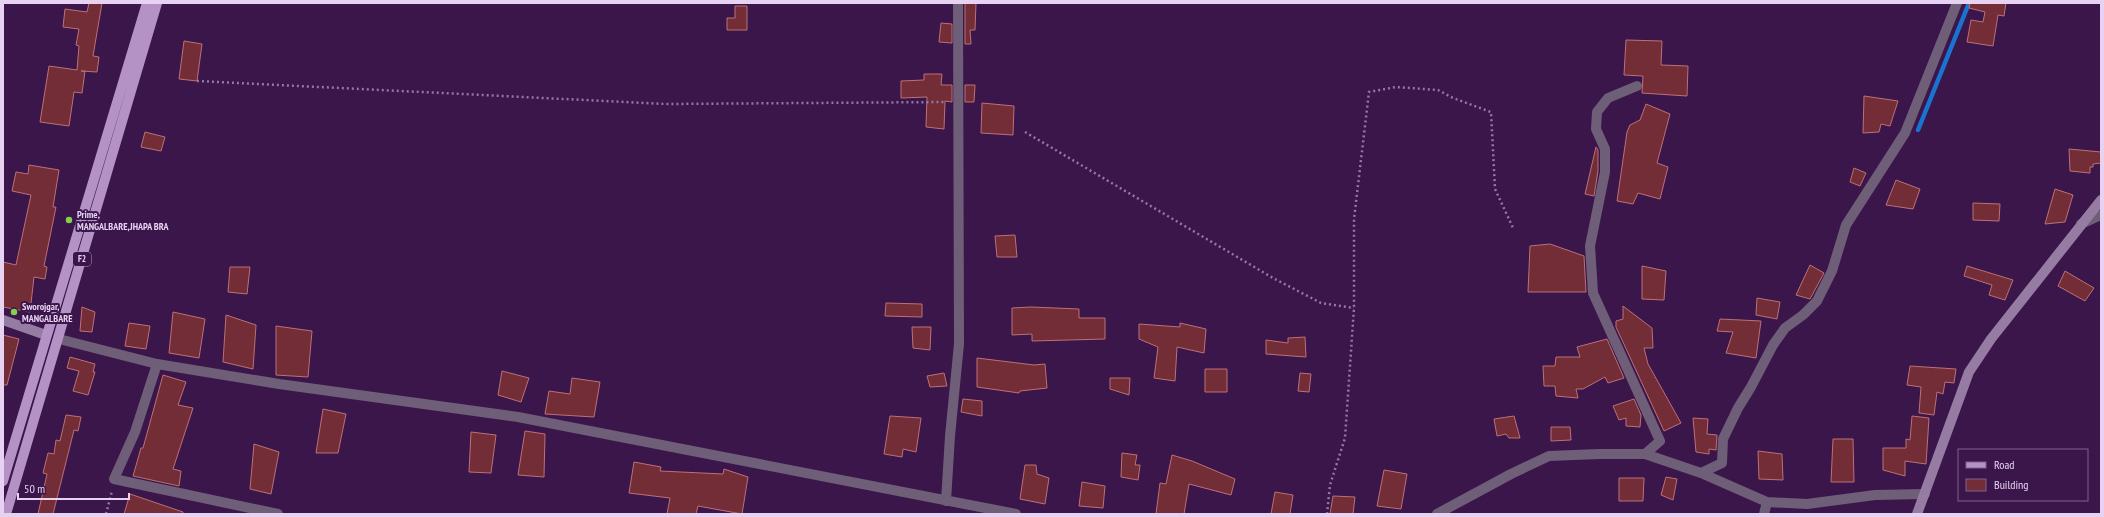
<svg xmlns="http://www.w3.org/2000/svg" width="2104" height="517" font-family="'PT Sans Narrow',sans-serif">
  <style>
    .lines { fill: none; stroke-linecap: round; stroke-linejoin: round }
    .stream { stroke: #1973d1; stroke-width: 4.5 }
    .building { fill: #722d36; stroke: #bd7077 }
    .path { stroke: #9578a2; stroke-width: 2.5; stroke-dasharray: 2 3; stroke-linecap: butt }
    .street { stroke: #6f5e78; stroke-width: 10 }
    .secondary { stroke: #967ba3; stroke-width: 10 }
    .primary { stroke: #b492c5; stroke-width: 10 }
    .poi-dot { fill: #84cf4d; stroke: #3b164b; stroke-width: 1.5 }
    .labels { text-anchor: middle; stroke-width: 4; stroke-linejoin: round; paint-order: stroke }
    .shield { fill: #3b164b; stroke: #b39ac0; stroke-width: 1 }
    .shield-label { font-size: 9px; font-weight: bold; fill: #e7d2f2 }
    .poi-label { font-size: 10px; font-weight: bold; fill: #e7d2f2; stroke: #3b164b; text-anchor: start }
  </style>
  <rect width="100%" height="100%" fill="#3b164b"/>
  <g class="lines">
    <!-- stream -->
    <path class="stream" d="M1918,130L1969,3"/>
  </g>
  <!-- building -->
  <path class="building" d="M89,3H102L93,56L99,57L97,72L81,71H85L82,93L74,92L69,126L40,122L49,66L77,70L79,46L76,45L79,29L63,27L65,9L87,12Z
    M965,3H976L975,30H970L971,44H965Z
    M1970,3H2006L2004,16L1998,15L1993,46L1967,42L1971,20L1983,22L1985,12L1969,8Z
    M735,6H747V30H727V18H735Z
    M941,23L952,24V43L939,42Z
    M1626,40L1662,41L1661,65L1688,66L1687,96L1642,93L1643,76L1624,75Z
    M184,41L202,44L197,81L179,79Z
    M924,74H942L941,85H952V102L945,101L944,129L926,127L927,97L901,98V81L924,80Z
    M965,85H975L974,102H965Z
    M1864,96L1898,101L1890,126L1881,124L1879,132L1863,133Z
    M982,103L1014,106L1013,135L981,133Z
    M1646,104L1670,114L1657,163L1668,167L1660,199L1638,193L1633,204L1617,201L1627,132L1630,125L1640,120Z
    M145,132L165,137L161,151L141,147Z
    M1596,147L1598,150V171L1594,196L1585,194Z
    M2069,149L2101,152V163L2093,164V167H2090V173L2070,171Z
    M29,165L59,170L53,207H56L44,266L47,267L45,279L34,277L30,312L3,307V262L16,265L31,195L12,191L16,172L28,174Z
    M1854,168L1866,173L1860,186L1850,182Z
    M1896,180L1920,189L1913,209L1886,205Z
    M2055,189L2073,195L2065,222L2045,224Z
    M1973,203L2000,204L1999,221L1973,220Z
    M1015,235L1017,257H997L995,236Z
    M1550,244L1584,256L1586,292H1528L1530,246Z
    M1810,265L1824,273L1810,299L1796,295Z
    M1642,266L1666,271L1664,300L1642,299Z
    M1967,266L2013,280L2005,300L1989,295L1992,285L1964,276Z
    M230,267H250L247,294L228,292Z
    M2065,271L2094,288L2085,301L2058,286Z
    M1757,298L1780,302L1777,319L1756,315Z
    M886,303L922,304V317L885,316Z
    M1623,306L1652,328L1653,348H1644L1648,364L1681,423L1664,431L1616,327V321L1623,319Z
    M82,307L95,312L92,332L80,331Z
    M1031,307L1079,309V318H1105V339L1032,341V334L1012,335V308Z
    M173,312L205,319L199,358L169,353Z
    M226,315L256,325L253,369L223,362Z
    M1720,319L1761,321L1756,358L1726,353L1733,332L1717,331Z
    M129,323L150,326L146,349L125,346Z
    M1180,323L1206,329L1204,353L1177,347L1175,381L1154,378L1158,347L1139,339V324L1180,327Z
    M276,326L312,331L308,377L276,375Z
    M912,327H931L930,350L913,348Z
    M3,335L19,339L7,385H3Z
    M1305,337L1306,357L1266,354V340L1288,343V338Z
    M1607,339L1624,378L1608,383L1605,377L1583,389H1576L1578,398L1556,396L1555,386H1544L1543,366H1555L1556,357H1580L1577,347Z
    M70,357L95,364L93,372H95L88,395L73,391L79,371L67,368Z
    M977,358L1034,365L1045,364L1047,388L1020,391L1019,393L977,387Z
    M1910,366L1956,369L1954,383L1945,382L1943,394L1937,392L1934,415L1919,413L1921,387L1907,385Z
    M1205,369H1227V392H1205Z
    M502,371L529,378L521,402L498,395Z
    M944,373L947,386L930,387L927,376Z
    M1300,373L1311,374L1309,392L1298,391Z
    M163,375L186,382L178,405L193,408L173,469L181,471L179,486L133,476L141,448H143Z
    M572,378L600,382L594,417L545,414L549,391L570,394Z
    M1110,378H1130L1129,395L1110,389Z
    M963,399L982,401V416L961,412Z
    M1634,399L1641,415L1640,427L1626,426V418L1619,420L1613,406Z
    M323,409L346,414L338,453H316Z
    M66,415L81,417L78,431L74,430L53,514H38L47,474L43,473L48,453L54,454L56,440L60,441Z
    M890,416L921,418L916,452L903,449L902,457L884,454Z
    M1514,416L1520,438H1509L1506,434L1497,436L1494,419Z
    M1912,416L1929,418L1926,464L1905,461V476L1883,470V448H1906V439L1910,440Z
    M1693,418L1708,419L1707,434L1717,435L1716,450L1709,449V454L1696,452Z
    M1551,427H1570L1571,440L1551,441Z
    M525,431L545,434L544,477L518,475Z
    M471,432L496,435L491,473L469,472Z
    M1833,439H1853L1854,482H1831Z
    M254,444L279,452L271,494L250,489Z
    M1758,451L1782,454L1783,480L1759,479Z
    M1122,453L1137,455L1135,465H1140L1138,480L1121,477Z
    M1172,455L1192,461L1235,479L1231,495L1189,484L1184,514H1156L1160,483L1166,484Z
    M634,462L661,467L660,471L723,474L724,469L748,477L742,514L698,506L696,514H667L670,498L629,493Z
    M1025,465H1036L1037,474L1049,478L1045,504L1020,499Z
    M1384,470L1407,474L1401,509L1377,506Z
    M1666,477L1677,479L1673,500L1661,495Z
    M1619,478H1644L1643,501H1619Z
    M1082,482L1105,486L1103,508L1079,506Z
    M1275,492L1293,495L1290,514H1271Z
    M130,494L183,512V514H124Z
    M1333,496L1355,497L1353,514H1330Z"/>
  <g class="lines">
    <!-- path -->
    <path class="path" d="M197,81L666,104L946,102
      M1025,132L1273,278L1321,303L1354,308
      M106,514L112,491
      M1327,514L1330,485L1345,438L1354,308V219L1369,92L1396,87L1438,90L1453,98L1491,112L1495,189L1514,230"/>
    <!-- street -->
    <path class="street" d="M1637,86L1608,98L1597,112L1596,129L1605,149V172L1590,246L1593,293L1660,441L1645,454
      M2081,224L2101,215
      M59,339L157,364L279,384L518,417L1016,514
      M157,364L135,432L114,479L278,514
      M1701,473L1722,463L1723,439L1738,408L1751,387L1773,345L1785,328L1803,315L1817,301L1832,271L1846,225L1905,133L1957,3
      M946,501L950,436L959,344L958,3
      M1437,514L1511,474L1549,456L1599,454H1645L1701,473L1767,502L1807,504L1875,495L1925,494
      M1764,514L1767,502"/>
    <!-- secondary -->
    <path class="secondary" d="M3,320L46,335
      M1917,514L1969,372L1991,339L2101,200"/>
    <!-- primary -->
    <path class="primary" d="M3,481L147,3
      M6,514L157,3"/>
  </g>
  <!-- markers -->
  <g class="poi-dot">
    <circle cx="69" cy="220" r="4"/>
    <circle cx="14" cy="312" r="4"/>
  </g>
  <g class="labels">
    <!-- shield labels -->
    <rect class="shield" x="73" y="252" width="18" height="14" rx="3"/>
    <g class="shield-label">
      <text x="82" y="262">F2</text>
    </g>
    <!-- poi labels -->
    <g class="poi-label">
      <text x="77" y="218">Prime,<tspan x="77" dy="12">MANGALBARE,JHAPA BRA</tspan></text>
      <text x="22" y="310">Sworojgar,<tspan x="22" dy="12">MANGALBARE</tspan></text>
    </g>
  </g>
  <!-- border -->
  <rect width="2104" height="517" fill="none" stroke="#e7d2f2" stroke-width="8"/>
  <!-- legend -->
  <rect x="1958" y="449" width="130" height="52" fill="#3b164b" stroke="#80618e"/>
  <rect x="1966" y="462" width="20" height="6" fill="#b492c5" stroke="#80618e"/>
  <text x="1994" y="469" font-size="12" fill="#e7d2f2">Road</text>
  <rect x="1966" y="479" width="20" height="12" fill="#722d36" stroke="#80618e"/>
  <text x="1994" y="489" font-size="12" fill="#e7d2f2">Building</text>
  <!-- scale -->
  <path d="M18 493v6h111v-6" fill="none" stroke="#e7d2f2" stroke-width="2"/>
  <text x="24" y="493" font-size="12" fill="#e7d2f2" stroke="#3b164b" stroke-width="3" paint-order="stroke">50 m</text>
</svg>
